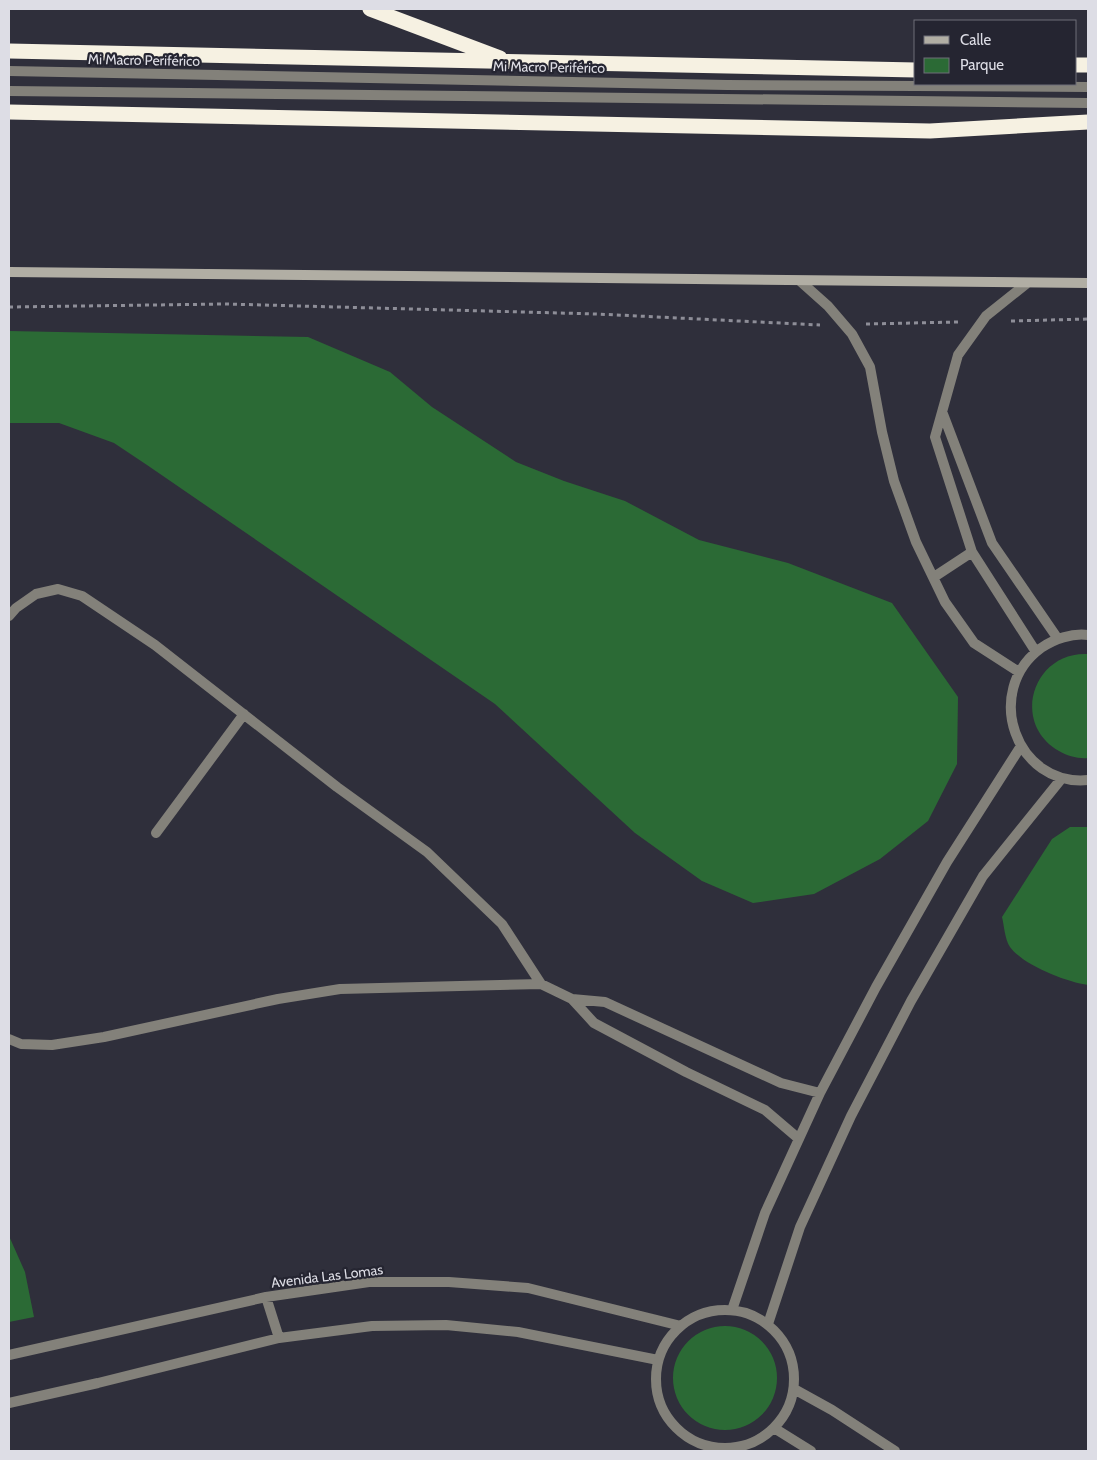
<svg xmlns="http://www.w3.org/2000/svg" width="1097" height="1460" font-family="Cabin,sans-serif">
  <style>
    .green { fill: #2b6a35 }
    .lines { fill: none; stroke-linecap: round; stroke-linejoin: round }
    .path { stroke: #8e8e98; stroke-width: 3; stroke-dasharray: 4 4; stroke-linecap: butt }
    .service { stroke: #83817a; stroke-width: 10 }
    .minor { stroke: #83817a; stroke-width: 10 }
    .secondary { stroke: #b1aea4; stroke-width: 10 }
    .motorway { stroke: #f6f1e2; stroke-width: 15 }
    .labels { text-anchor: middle; stroke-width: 4.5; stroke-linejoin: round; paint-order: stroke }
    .street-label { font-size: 14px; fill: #dddde5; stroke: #252531 }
  </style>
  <rect width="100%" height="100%" fill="#2f2f3b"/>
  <!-- green -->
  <path class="green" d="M9,331L308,337L390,372L432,407L516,462L564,481L625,501L699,540L788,563L892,603L958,697L957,764L928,821L880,859L814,894L753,903L702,881L635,833L495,704L147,465L114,443L59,423H9Z
    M1088,654V758C1079,759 1067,756 1059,751C1010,723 1033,651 1088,654Z
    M1070,827H1088V985C1066,982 1023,965 1010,947C1005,940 1004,925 1002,917L1052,839Z
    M9,1236L25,1272L34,1317L9,1322Z
    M673 1378a52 52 0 1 1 104 0a52 52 0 1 1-104 0Z"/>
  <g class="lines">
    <!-- path -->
    <path class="path" d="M9,307L226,304L597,314L820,325
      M1011,321L1088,319
      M866,324L958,322"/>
    <!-- service -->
    <path class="service" d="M9,71L727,85L1088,87
      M9,91L1088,103"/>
    <!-- minor -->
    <path class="minor" d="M800,281L828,306L852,334L870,367L882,432L894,481L916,542L945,602L974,643L1019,672
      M1026,284L986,316L958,355L935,437L972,552L1036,652
      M943,414L992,543L1058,639
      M934,577L972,552
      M9,616L16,608L36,594L58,589L82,596L155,645L337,787L427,852L502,924L541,984
      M1088,635C1072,633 1054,639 1041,648C982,691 1016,787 1088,780
      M156,833L244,714
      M572,999L605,1002L781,1083L820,1093
      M9,1039L21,1044L52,1045L104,1037L278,999L340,989L541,984L572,999L594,1023L686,1072L765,1110L799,1139
      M266,1297L279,1338
      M732,1310L765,1213L820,1093L876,987L947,862L1021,746
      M656 1379a69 69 0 1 1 138 0a69 69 0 1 1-138 0Z
      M768,1324L800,1227L851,1116L911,1001L983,876L1062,778
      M9,1355L266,1297L369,1282H449L528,1288L681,1326
      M794,1389L832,1410L895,1451
      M9,1403L98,1383L279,1338L372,1326L446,1325L518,1332L658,1360
      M774,1428L811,1451"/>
    <!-- secondary -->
    <path class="secondary" d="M9,272L1088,283"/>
    <!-- motorway -->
    <path class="motorway" d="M370,9L500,58
      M9,51L916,70
      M1076,65H1088
      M9,112L930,131L1088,122"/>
  </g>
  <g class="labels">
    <!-- street labels -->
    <g class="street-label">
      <text transform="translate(144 60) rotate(1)" y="5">Mi Macro Periférico</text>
      <text transform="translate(549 67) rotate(1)" y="5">Mi Macro Periférico</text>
      <text transform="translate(327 1276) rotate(-7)" y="5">Avenida Las Lomas</text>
    </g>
  </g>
  <!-- border -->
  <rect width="1097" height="1460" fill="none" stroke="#dddde5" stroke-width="20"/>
  <!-- legend -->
  <rect x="914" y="20" width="162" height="65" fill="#252531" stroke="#6f6f79"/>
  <rect x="924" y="36" width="25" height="8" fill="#b1aea4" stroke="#6f6f79"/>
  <text x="960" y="45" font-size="15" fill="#dddde5">Calle</text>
  <rect x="924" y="58" width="25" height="15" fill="#2b6a35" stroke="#6f6f79"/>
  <text x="960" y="70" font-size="15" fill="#dddde5">Parque</text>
</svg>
